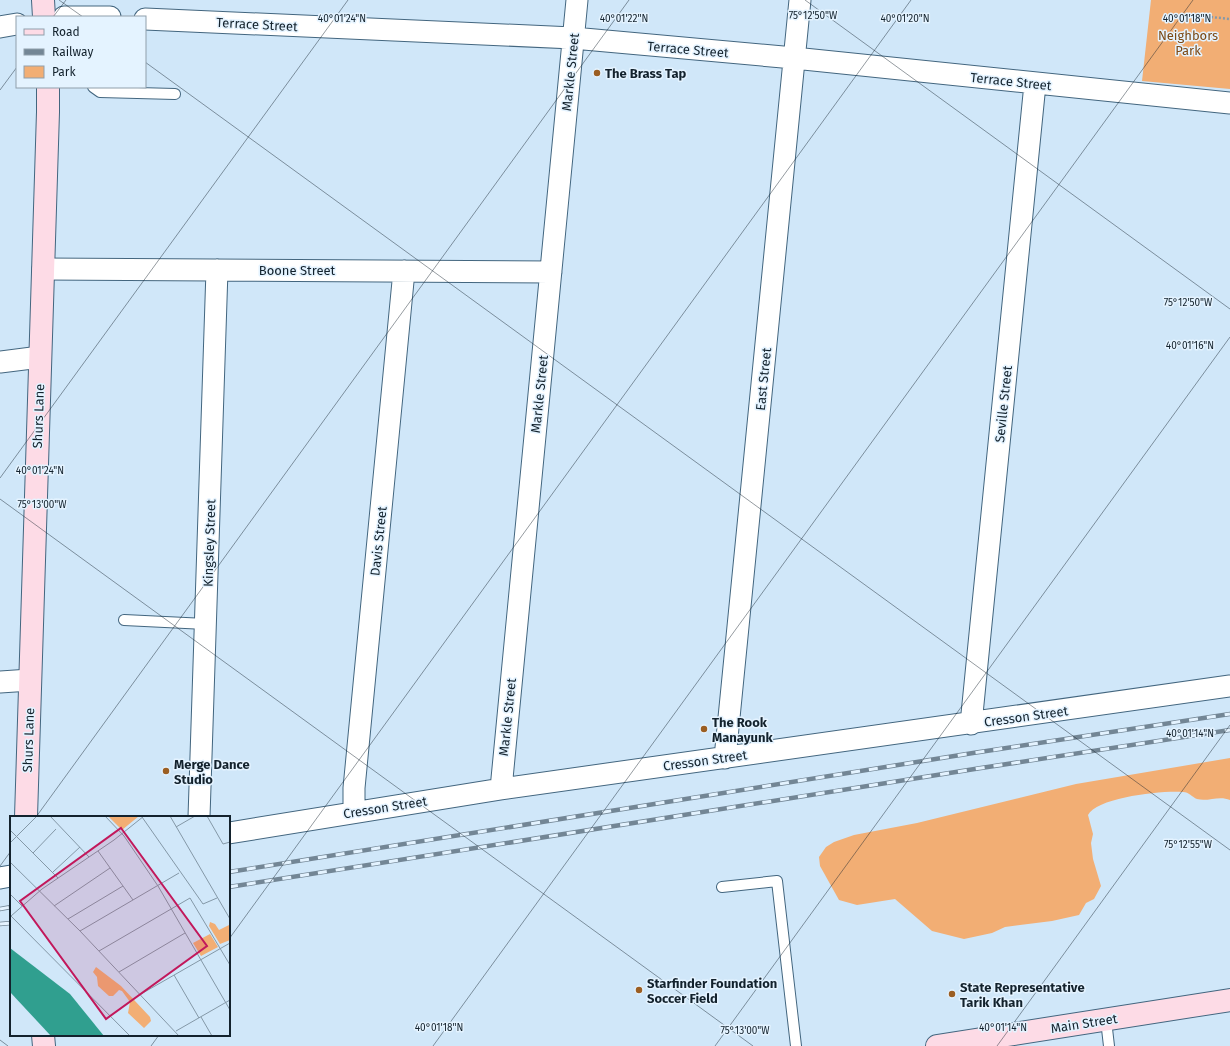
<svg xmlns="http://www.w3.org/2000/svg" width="1230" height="1046" font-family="'Fira Sans',sans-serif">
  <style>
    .green { fill: #f2ae74 }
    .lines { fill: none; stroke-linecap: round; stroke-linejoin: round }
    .lane-casing { stroke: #43667f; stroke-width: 12 }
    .street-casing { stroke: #43667f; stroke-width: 23 }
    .secondary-casing { stroke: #43667f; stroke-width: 24 }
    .path { stroke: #8699a9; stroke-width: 2.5; stroke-dasharray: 2 2; stroke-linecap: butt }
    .lane { stroke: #fff; stroke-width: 10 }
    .street { stroke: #fff; stroke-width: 21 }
    .secondary { stroke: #fddbe6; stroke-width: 22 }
    .rail-casing { stroke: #738695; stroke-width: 4.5 }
    .rail { stroke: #e4f3ff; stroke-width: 3; stroke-dasharray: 9; stroke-linecap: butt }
    .ticks { fill: none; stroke: #13222d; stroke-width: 1; stroke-opacity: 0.45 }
    .poi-dot { fill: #9b5e22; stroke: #e4f3ff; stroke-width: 1.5 }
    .labels { text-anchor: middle; stroke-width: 3; stroke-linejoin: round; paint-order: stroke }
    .street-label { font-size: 13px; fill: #13222d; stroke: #e4f3ff }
    .park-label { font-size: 13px; fill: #7c4915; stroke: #e4f3ff }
    .poi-label { font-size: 13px; font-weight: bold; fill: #13222d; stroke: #e4f3ff; text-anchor: start }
    .inset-road { fill: none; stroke: #8498a7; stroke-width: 1 }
    .view { fill: #c2185b; fill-opacity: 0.15; stroke: #c2185b; stroke-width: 2 }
    .inset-edge { fill: none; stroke: #13222d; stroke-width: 2 }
    .ticks-label { font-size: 10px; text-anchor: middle; fill: #13222d; stroke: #e4f3ff; stroke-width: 3; stroke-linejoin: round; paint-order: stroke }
  </style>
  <rect width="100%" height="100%" fill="#d0e7f9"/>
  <!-- green -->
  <path class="green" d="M1151,0H1230V89L1142,81Z
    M1230,758V800C1219,795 1208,802 1197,799C1192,797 1189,792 1183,792C1164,790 1097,797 1088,815L1093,834L1091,843L1093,859L1101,886L1094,899L1086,903L1079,915L1052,921L1005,927L992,933L964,939L932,931L895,899L857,905L839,900L820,866L819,857L826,847L834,842L854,835L917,823L1076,784Z"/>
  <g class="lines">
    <defs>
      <path id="lane" d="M93,87L100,92L175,94
        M124,620L206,624
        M722,887L777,881L796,1046
        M1106,1020L1109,1046"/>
      <path id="street" d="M64,17H110
        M145,19L573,38L794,58L1230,103
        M0,27L17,24
        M43,269L551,272
        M0,362L40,357
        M0,682L30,680
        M971,724L1035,84
        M725,758L800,0
        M501,789L577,0
        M354,812V788L404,271
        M199,817L217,270
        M229,833L501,789L1230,686
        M0,878L11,876"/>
      <path id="secondary" d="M43,0L44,17
        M26,817L48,112V87
        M43,1035L44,1046
        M937,1046L1230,1000"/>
    </defs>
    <!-- lane casing -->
    <use href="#lane" class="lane-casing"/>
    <!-- street casing -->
    <use href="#street" class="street-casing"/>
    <!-- secondary casing -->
    <use href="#secondary" class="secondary-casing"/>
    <!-- path -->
    <path class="path" d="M1211,17L1230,19"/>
    <!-- lane -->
    <use href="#lane" class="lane"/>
    <!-- street -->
    <use href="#street" class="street"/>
    <!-- secondary -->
    <use href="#secondary" class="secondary"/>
    <defs>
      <path id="rail" d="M229,872L973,753L1230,714
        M229,887L981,768L1230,730
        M0,909L11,907
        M0,924L11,923"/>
    </defs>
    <!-- rail casing -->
    <use href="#rail" class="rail-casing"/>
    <!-- rail -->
    <use href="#rail" class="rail"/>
  </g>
  <!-- ticks -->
  <path class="ticks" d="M59,0L83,17M805,0L1230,309M53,17L66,0M145,62L1230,850M0,90L17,67M0,478L348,0M0,499L753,1046M36,817L629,0M0,866L11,851M229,939L911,0M0,1040L8,1046M151,1046L159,1035M433,1046L1193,0M715,1046L1230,337M997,1046L1230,725"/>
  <!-- markers -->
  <g class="poi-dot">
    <circle cx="597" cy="73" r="4"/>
    <circle cx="704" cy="729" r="4"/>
    <circle cx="166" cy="771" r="4"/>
    <circle cx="639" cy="990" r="4"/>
    <circle cx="952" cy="994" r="4"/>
  </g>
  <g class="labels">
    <!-- street labels -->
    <g class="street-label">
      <text transform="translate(257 24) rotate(3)" y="5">Terrace Street</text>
      <text transform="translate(688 49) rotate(5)" y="5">Terrace Street</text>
      <text transform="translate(570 72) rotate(-84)" y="5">Markle Street</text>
      <text transform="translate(1011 81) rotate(6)" y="5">Terrace Street</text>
      <text x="297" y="275">Boone Street</text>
      <text transform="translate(763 379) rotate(-84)" y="5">East Street</text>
      <text transform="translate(539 394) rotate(-84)" y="5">Markle Street</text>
      <text transform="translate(1003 404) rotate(-84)" y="5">Seville Street</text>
      <text transform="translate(38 416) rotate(-88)" y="5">Shurs Lane</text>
      <text transform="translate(378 541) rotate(-84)" y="5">Davis Street</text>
      <text transform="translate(209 543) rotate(-88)" y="5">Kingsley Street</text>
      <text transform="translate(1026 716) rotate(-8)" y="5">Cresson Street</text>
      <text transform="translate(507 717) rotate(-84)" y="5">Markle Street</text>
      <text transform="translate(28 740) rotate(-88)" y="5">Shurs Lane</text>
      <text transform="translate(705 760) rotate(-8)" y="5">Cresson Street</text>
      <text transform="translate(385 807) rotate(-9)" y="5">Cresson Street</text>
      <text transform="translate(1084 1023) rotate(-9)" y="5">Main Street</text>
    </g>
    <!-- park labels -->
    <g class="park-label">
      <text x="1188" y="40">Neighbors<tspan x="1188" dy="15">Park</tspan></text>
    </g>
    <!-- poi labels -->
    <g class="poi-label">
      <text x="605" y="78">The Brass Tap</text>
      <text x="712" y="727">The Rook<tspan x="712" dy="15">Manayunk</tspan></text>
      <text x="174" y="769">Merge Dance<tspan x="174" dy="15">Studio</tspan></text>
      <text x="647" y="988">Starfinder Foundation<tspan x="647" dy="15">Soccer Field</tspan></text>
      <text x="960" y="992">State Representative<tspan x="960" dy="15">Tarik Khan</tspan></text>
    </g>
  </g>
  <!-- overview -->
  <g transform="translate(10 816)">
    <rect width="220" height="220" fill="#d0e7f9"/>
    <path d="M98,0H129L112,14ZM200,106L205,108L209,114L219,109L220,124L210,128L199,110ZM200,118L208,131L191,140L183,127ZM86,151L111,170L140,201L141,205L134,212L118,197L120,186L112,175L109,174L103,180H99L88,170L87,161L83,156Z" fill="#f2ae74"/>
    <path d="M0,132L60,178L94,220H41L0,176Z" fill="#309f8f"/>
    <path class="inset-road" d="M40,0L79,41M95,0L114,20L148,70L220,194M160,0L220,103M197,0L213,28L220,26M132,1L193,88L207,82M166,11L185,0M0,14L48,62M0,27L27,0M88,35L123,84M23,37L46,13M0,46L70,115L169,220M43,56L70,31M0,78L12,90M44,90L100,52M0,99L120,220M1,100L32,73L104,24L134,0M58,103L113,70M70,115L169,57M89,135L180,82L220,149M109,156L175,117M164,159L189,202M131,178L220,127M191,201L202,220M166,215L220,184"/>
    <path class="view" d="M111,12L197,130L96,203L10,85Z"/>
    <rect width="220" height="220" class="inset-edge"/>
  </g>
  <g class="ticks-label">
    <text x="813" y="19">75°12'50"W</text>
    <text x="342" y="22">40°01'24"N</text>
    <text x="624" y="22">40°01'22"N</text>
    <text x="905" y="22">40°01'20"N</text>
    <text x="1187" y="22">40°01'18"N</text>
    <text x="1188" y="306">75°12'50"W</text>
    <text x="1190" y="349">40°01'16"N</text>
    <text x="40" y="474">40°01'24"N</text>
    <text x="42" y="508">75°13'00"W</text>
    <text x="1190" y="737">40°01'14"N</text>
    <text x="1188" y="848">75°12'55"W</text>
    <text x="439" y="1031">40°01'18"N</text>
    <text x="1003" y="1031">40°01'14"N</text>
    <text x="745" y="1034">75°13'00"W</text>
  </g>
  <!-- legend -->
  <rect x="16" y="16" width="130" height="72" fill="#e4f3ff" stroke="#909fab"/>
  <rect x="24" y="29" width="20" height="6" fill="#fddbe6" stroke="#909fab"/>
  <text x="52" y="36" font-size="12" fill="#13222d">Road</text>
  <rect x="24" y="49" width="20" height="6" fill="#738695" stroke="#909fab"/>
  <text x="52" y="56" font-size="12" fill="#13222d">Railway</text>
  <rect x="24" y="66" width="20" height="12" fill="#f2ae74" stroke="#909fab"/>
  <text x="52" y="76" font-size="12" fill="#13222d">Park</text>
</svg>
